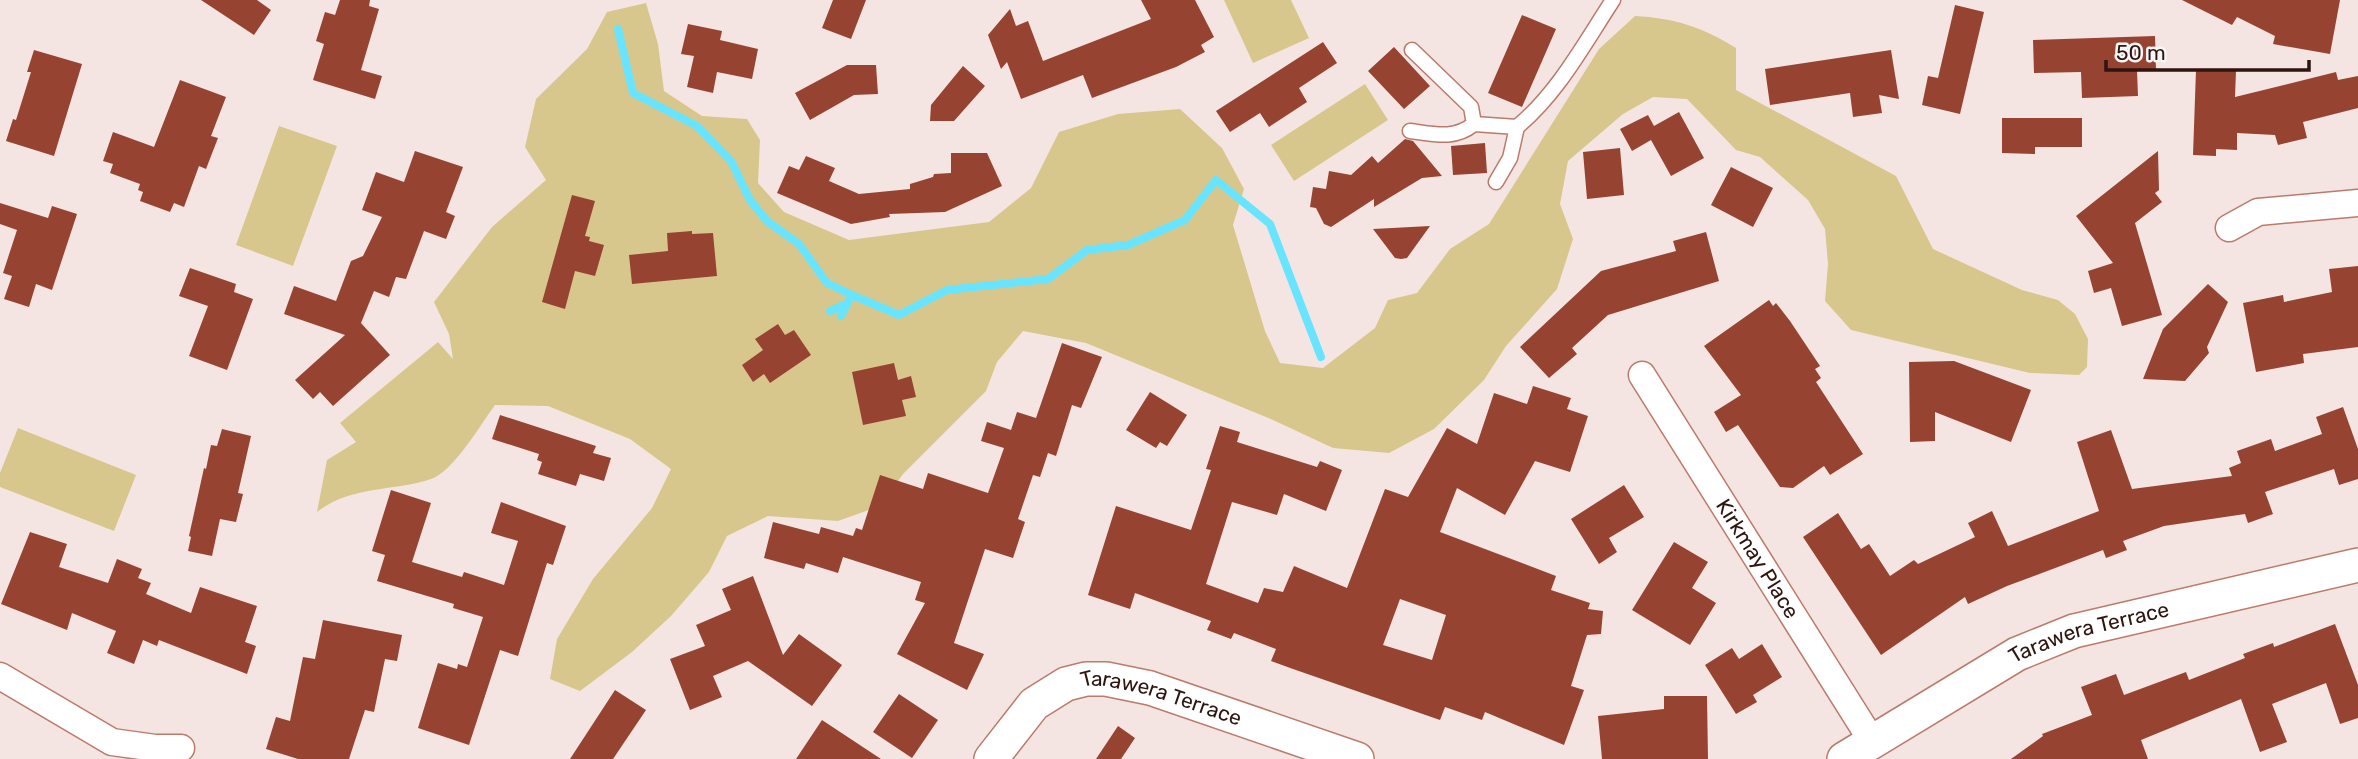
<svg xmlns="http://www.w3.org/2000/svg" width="2358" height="759" font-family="Rubik,sans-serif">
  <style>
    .green { fill: #d8c78c }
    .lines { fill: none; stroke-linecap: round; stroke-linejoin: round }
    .stream { stroke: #68e4fe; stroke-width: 8 }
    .building { fill: #964332; fill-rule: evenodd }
    .service-casing { stroke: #bc7a6b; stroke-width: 17 }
    .minor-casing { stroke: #bc7a6b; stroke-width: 29 }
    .tertiary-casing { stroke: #bc7a6b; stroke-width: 36 }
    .service { stroke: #fff; stroke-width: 14 }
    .minor { stroke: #fff; stroke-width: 26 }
    .tertiary { stroke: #fff; stroke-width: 33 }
    .labels { text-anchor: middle; stroke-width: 7; stroke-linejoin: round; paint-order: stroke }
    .street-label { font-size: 21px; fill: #2e150f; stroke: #f6f6f6 }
  </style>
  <rect width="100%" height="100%" fill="#f5e5e2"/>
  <!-- green -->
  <path class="green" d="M1224,0H1291L1309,38L1253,63Z
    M646,3L658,44L664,91L702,116L747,119L760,140L758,183L784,212L849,240L989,222L1031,188L1059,132L1118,114L1180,109L1222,148L1244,189L1233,225L1265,331L1280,363L1323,368L1375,328L1388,300L1417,293L1450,249L1489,224L1599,49L1635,16C1674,18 1703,27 1736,48V90L1896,176L1933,249L2022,290L2058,300L2075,314L2088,339L2087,367L2079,375L2030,373L1851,330L1825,301L1828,264L1825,229L1808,200L1760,157L1736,150L1687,99L1653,97L1623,114L1568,161L1560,204L1573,239L1557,289L1506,346L1484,380L1434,429L1389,453L1333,448L1273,420L1086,343L1023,331L997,362L986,391L903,474L880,506L838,521L768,516L727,536L709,572L671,616L632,652L580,691L550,679L557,639L593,579L652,508L671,469L630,439L548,406L495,405C481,424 453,472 431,479C392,492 352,485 317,512L327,460L356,442L340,423L438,342L453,359L449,334L434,302L492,227L546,180L525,147L536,99L587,49L607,12Z
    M1365,84L1388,120L1294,181L1271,145Z
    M279,126L337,146L293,266L236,245Z
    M18,428L136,475L114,531L0,487V473Z"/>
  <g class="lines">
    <!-- stream -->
    <path class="stream" d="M618,29L633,93L697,126L731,161L750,200L767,221L799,244L827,283L852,295
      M830,311L846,304
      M841,316L852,295L899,315L947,290L1048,279L1087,250L1128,245L1185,220L1216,180L1270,224L1321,357"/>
  </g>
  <!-- building -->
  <path class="building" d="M201,0H257L271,10L254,35Z
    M340,0H370L369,6L379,9L361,70L382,76L375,99L313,80L324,44L316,41L325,12L335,15Z
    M833,0H866L851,39L822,28Z
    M1141,0H1195L1214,37L1201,45L1205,52L1176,67L1092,98L1083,75L1021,99L1007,62L1001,69L988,35L1010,9L1016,26L1028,21L1043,61L1151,19Z
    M2182,0H2340L2330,54L2273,44L2275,36L2237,17L2232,25Z
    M1955,5L1984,12L1960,114L1922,105L1928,76L1938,78Z
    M1522,15L1556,29L1522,107L1488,93Z
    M688,24L722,31L720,40L758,49L752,79L717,72L713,93L687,87L694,56L681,54Z
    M2155,36L2156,70H2137L2138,96L2082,98L2081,72L2034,73L2033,40Z
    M1323,42L1337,63L1299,88L1307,102L1269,127L1260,113L1230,132L1216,111Z
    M1394,47L1430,86L1404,109L1368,71Z
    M34,50L82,64L54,156L6,141L13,119L16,120L31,72H27Z
    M1891,50L1899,99L1879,95L1882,113L1853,117L1850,93L1770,105L1765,69Z
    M847,65H876L878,94L854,95L810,120L795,93Z
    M963,66L985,86L954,121H930L931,105Z
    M2196,70L2236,71L2235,97L2336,72L2338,80L2358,76V108L2303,122L2307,138L2278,145L2275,135L2237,133V150L2216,149V156L2193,155Z
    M180,80L226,97L211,136L218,138L206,169L199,166L184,207L174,203L170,212L140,201L143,192L138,190L140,184L110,173L113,164L103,161L113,132L154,147Z
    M1679,112L1704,158L1671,176L1651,140L1632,151L1620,129L1648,115L1654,126Z
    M2002,118H2082V147H2035V154L2002,153Z
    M1405,139L1413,141L1442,176L1422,178L1374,207V199L1331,227L1324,224L1316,208L1310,207L1313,187L1326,189L1329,171L1351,175L1372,156L1378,163Z
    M1485,143L1487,173L1453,175L1451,146Z
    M1620,148L1624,195L1587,199L1583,152Z
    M415,151L463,167L446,212L455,216L446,239L424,231L406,279L396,277L389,297L374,291L361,323L390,355L333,406L320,392L313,399L295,380L345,335L284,314L294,286L336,301L351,261L363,256L382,217L362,210L376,172L404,182Z
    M2158,151L2159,190L2155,193L2162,202L2135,223L2162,315L2122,326L2111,288L2094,293L2088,271L2113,263L2076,216Z
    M951,153H987L1002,186L945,212L889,214L890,217L851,224L777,193L789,166L799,170L806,156L835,168L829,181L859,194L910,189V184L933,177L934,174L951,173Z
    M1731,167L1773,188L1753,227L1711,205Z
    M572,195L595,201L585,236L590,237L589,241L604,245L595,276L575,271L565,309L542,302Z
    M0,203L48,218L52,206L77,214L52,290L36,284L29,307L4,299L12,276L3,273L17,230L0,224Z
    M1430,226L1407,258L1401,259L1395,258L1373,229Z
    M692,231V234L713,233L717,276L632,284L629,255L668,251L667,233Z
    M1706,232L1719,281L1608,315L1572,348L1577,354L1549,378L1520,347L1601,271L1676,251L1673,241Z
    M2358,266V347L2303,354L2304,363L2256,372L2243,303L2283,295L2284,302L2332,292L2329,269Z
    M190,268L236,284L234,292L253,299L227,370L189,356L208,306L179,296Z
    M2208,284L2228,302L2207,347L2209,353L2185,381L2143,379L2163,329Z
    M1769,300L1773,306L1776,303L1790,321L1820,366L1815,369L1821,378L1816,382L1863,454L1830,475L1824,466L1793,488L1780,487L1738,425L1726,432L1714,412L1741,395L1704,346Z
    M778,324L785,335L794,330L811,355L770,383L764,374L753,382L742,365L763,350L755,339Z
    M1062,343L1102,357L1081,408L1072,405L1056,456L1048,453L1040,477L1033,475L1018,519L1025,522L1013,558L985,549L954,643L984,654L967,690L897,654L925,603L915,600L921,582L843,557L838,573L806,563L804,569L764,558L773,522L819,534L821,527L853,536L856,528L862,530L880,475L923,489L928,473L988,493L1004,448L981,441L987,422L1011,430L1017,412L1036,418Z
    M1954,361L2031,390L2011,442L1935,412V441L1910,442L1909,362Z
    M894,363L898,380L911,376L916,397L902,400L906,416L863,425L852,372Z
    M1533,386L1571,398L1567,409L1588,416L1570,472L1535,461L1505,515L1457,488L1440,532L1556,576L1551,590L1590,603L1588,609L1603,611L1601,634L1587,635L1571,686L1584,690L1564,745L1485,712L1482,720L1445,707L1440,720L1293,669L1271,661L1276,649L1234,633L1231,639L1207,630L1211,621L1135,593L1130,609L1088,595L1116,506L1191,530L1211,470L1206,469L1220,426L1240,432L1237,442L1317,467L1320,461L1342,470L1326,511L1284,494L1277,515L1232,502L1206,584L1258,603L1264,588L1283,592L1294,566L1347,588L1385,489L1408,497L1447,428L1477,444L1494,393L1527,404ZM1400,599L1446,615L1432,660L1383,645Z
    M1150,392L1187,415L1167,446L1160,442L1156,448L1126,430Z
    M2343,407L2358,449V479L2339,485L2334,469L2265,492L2273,514L2248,523L2245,514L2164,526L2123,541L2127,550L2106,558L2103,550L2007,586L1968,604L1965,597L1881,655L1803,537L1838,513L1861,549L1869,544L1890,576L1914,560L1918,564L1975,537L1968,523L1992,511L2008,546L2099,511L2077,442L2111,430L2132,489L2232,476L2229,468L2241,463L2237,451L2271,439L2275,451L2322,434L2316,417Z
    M500,415L596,446L593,453L611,458L604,481L580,474L576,486L538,474L542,462L537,460L539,454L492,439Z
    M222,429L251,436L238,493L243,494L236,522L220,519L212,556L188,551L191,537L189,536L204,468L206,469L211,445L217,446Z
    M1624,485L1644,517L1609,538L1617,552L1599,564L1571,519Z
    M391,490L431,503L412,562L462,577L464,572L504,585L518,541L491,533L501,502L566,526L553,565L547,563L518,656L500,650L469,745L418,728L438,663L457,669L458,664L467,667L483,617L453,608L454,604L377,581L385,555L372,551Z
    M30,532L67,544L59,567L108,583L117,559L142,569L138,578L151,583L146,594L191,613L200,587L257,606L245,642L256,646L247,674L159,640L157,646L143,640L134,664L107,653L116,631L72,613L67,630L1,604Z
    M1674,542L1708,562L1692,588L1716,603L1690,645L1632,610Z
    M753,576L783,655L799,634L842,665L812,706L748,661L713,676L722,697L690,710L670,659L705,646L696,625L731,610L722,589Z
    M323,620L402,635L397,661L385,659L374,712L365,710L349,759H298L266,749L276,717L290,721L303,657L315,659Z
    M2335,624L2358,685V718L2340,724L2326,683L2272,704L2287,742L2260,752L2241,699L2141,740L2148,759H2011L2043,736L2042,734L2092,715L2081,687L2116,674L2124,695L2186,672L2189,680L2245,658L2243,654L2273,643L2274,647Z
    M1762,644L1782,677L1753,695L1757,702L1736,714L1705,665L1732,648L1739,659Z
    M615,690L646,710L613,759H570Z
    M899,694L938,720L912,758L873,732Z
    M1664,696H1707L1708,759H1602L1598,716L1664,709Z
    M822,720L881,759H796Z
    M1118,726L1135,738L1121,759H1096Z"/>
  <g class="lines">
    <defs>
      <path id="service" d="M1412,50L1471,107L1474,124
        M1410,131C1434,134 1454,140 1474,124L1517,127C1558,93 1584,44 1613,0
        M1496,182L1510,158L1517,127"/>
      <g id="minor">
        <path d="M2229,228L2258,212L2358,203"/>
        <path id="s1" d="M1642,375L1872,741"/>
        <path d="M0,676L112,742L155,748H181"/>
      </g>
      <g id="tertiary">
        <path id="s2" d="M991,759L1034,704L1066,684L1086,679H1106L1150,688L1357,759"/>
        <path id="s3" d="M1844,759L2017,654L2074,631L2358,565"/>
      </g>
    </defs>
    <!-- service casing -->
    <use href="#service" class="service-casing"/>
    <!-- minor casing -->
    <use href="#minor" class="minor-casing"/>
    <!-- tertiary casing -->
    <use href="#tertiary" class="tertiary-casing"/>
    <!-- service -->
    <use href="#service" class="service"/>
    <!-- minor -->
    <use href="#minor" class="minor"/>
    <!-- tertiary -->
    <use href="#tertiary" class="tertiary"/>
  </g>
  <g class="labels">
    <!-- street labels -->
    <g class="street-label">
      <text dy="7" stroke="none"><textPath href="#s1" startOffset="217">Kirkmay Place</textPath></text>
      <text dy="7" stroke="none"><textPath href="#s3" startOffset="278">Tarawera Terrace</textPath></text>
      <text dy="7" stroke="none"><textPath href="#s2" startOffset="206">Tarawera Terrace</textPath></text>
    </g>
  </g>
  <!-- scale -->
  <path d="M2106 60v10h203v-10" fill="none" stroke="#2e150f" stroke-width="3.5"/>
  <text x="2116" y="60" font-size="21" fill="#2e150f" stroke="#f6f6f6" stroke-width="5" paint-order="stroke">50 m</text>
</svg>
